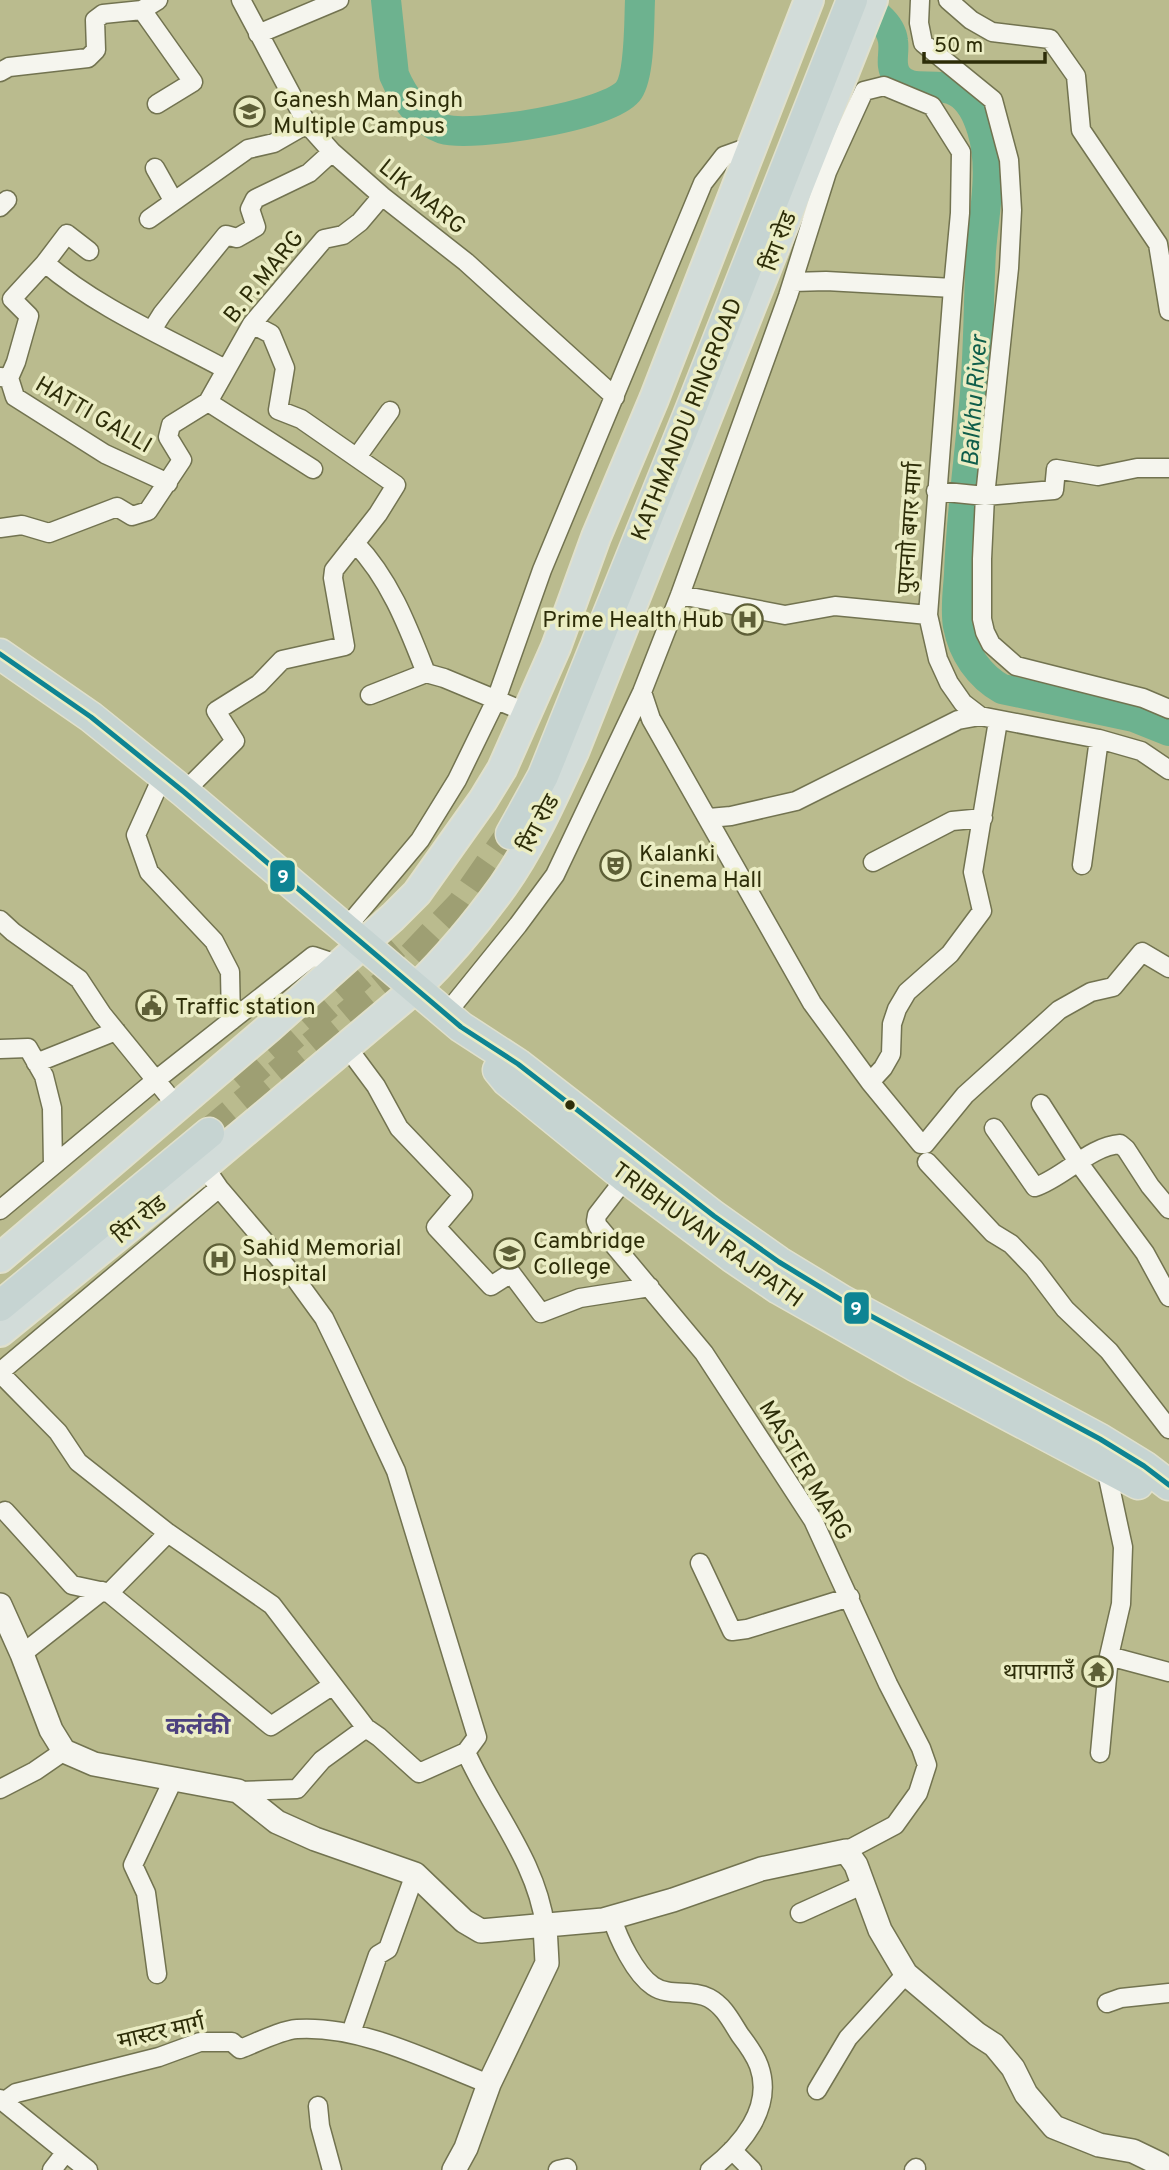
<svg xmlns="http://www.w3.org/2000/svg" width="1169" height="2170" font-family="Overpass,'Noto Sans Devanagari',sans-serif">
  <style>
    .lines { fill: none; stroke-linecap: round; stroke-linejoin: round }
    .river { stroke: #6db28f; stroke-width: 30 }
    .trunk-tunnel { stroke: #9e9f73; stroke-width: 30; stroke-dasharray: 30 15; stroke-linecap: butt }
    .minor-casing { stroke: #727350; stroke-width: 21 }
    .tertiary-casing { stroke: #727350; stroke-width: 26 }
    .primary-casing { stroke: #e0e0cc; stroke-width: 32 }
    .trunk-casing { stroke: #e0e0cc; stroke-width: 33 }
    .minor { stroke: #f5f5ee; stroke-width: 18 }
    .tertiary { stroke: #f5f5ee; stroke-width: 23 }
    .primary { stroke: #d2dcd9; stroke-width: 28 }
    .trunk { stroke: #c6d4d2; stroke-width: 30 }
    .bus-1-casing { stroke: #ebedc4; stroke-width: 10 }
    .bus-1 { stroke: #0e8493; stroke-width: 5 }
    .bus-dot { fill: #2d2d08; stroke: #ebedc4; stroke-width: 2.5 }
    .labels { text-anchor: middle; stroke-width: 7; stroke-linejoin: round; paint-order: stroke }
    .poi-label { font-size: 23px; fill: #2d2d08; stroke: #ebedc4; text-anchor: start }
    .street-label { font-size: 23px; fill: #2d2d08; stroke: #ebedc4 }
    .water-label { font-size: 24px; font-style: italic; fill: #0f5e4a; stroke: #ebedc4 }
    .neighbourhood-label { font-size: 24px; font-weight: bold; fill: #4d417f; stroke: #ebedc4 }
    .line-badge { stroke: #ebedc4; stroke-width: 2.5 }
    .badge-label { font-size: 19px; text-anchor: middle; font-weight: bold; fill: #fff }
  </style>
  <rect width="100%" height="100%" fill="#babb8e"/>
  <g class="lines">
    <!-- river -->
    <path class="river" d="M386,0L394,75C403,96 420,121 443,129C471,138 612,116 629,90C640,73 639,22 640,0
      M854,0C869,9 891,22 893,41C895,54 889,65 897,76C916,103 961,60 982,130C994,168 984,212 981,251C978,306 979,361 973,415C968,468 961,520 959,574C958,591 955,609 958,626C963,653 979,676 1002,689L1134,717L1169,731"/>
    <!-- trunk-tunnel -->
    <path class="trunk-tunnel" d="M238,1084L397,943
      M209,1133L389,981L462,904L511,834"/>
    <defs>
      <path id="minor" d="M241,0L307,124L332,152L382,196L466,262L615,397
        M920,0L919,23L923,43L993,100L1009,160L1012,210L1009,268L985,496L982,559V619L985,632L991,644L1016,666L1143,698L1169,709
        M948,0L971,20L992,32L1050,39L1076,76L1081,130L1158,244L1169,311
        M142,10L193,82L157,104
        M258,34L339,0
        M0,72L9,67L88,58L96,50L95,20L103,14L142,10L158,0
        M155,168L173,200
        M0,207L7,200
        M149,219L248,149L274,143L307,124
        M45,263L67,234L89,251
        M793,282L826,281L953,288L928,615L938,659L949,683L963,703L980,716L1099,739L1141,751L1169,770
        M152,330L162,314L226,235L237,238L256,227L250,209L255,199L309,173L332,152
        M0,377L9,378L16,362L29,316L12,299L45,263C98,308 164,336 225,369
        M9,378L15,397L105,454L168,483
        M208,402L313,469
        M357,457L390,411
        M936,491L985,496L1054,490L1056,469L1098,476L1137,468H1169
        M0,528L22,525L49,533L117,507L132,516L148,511L182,460L168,437L171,425L208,402L252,324L324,239L343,235L360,222L382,196
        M355,543C390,579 408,627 426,673L444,678L528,713
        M680,595L785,615L835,606L928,615
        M642,692L651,719L812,1003L870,1082L921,1144H925L965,1095L1059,1010L1091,992L1113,987L1142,952L1169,968
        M370,695L426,673
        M163,775L136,835L149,872L214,941L230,972L231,1021
        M184,792L235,741L216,711L259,684L282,660L345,646L333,578L334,570L378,514L396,485L301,419L278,410L285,368L271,334L252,324
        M709,818L731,816L796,801L958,720L980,716
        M873,862L952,821L983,818
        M1082,865L1099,739
        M0,920L13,932L79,979L102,1014L176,1105
        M346,928L420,840L457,780L496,700L542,570L703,183L724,156L752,146
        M446,1014L518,925L555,875L642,692L680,595L788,296L827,172L864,91L884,86L932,106L961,152L960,213L953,288
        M347,1047L376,1086L399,1128L463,1195L436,1227L491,1286L511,1273L541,1313L580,1298L650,1287
        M0,1049L28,1048L44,1076L52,1108L53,1166
        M36,1063L116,1031
        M870,1082L883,1068L891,1054L892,1024L897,1009L907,992L950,954L982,911L973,872L998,721
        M1041,1104L1078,1162L1145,1253L1169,1297
        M994,1128L1035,1187C1063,1178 1090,1146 1120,1144L1126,1149L1150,1186L1169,1209
        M927,1162L993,1233L1011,1244L1034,1268L1065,1309L1109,1351L1169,1429
        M204,1166L219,1188L289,1270L324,1318L341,1353L396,1471L477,1737L466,1752C491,1809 537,1862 545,1926
        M631,1171L597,1215L596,1221L598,1226L704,1353L813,1520L888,1684L921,1748L927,1765L918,1793L895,1825L846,1851
        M0,1210L156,1080L313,956L340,965
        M0,1372L219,1188
        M0,1373L58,1432L78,1462L168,1533L272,1605L366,1728L379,1737L419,1773L466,1752
        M1106,1468L1123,1547L1121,1604L1109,1656L1169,1672
        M5,1511L72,1585L109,1593L271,1726L333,1685
        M700,1563L732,1631L747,1629L850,1597
        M109,1593L168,1533
        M22,1654L102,1591
        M1100,1753L1109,1656
        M0,1789L35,1771L64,1751
        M238,1791L297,1789L322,1760L366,1728
        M800,1913L862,1885
        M612,1918C618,1938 635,1974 653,1986C669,1997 692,1989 709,1998C724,2006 731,2021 740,2035C747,2044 755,2055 759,2066C774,2108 741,2146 710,2170
        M157,1974L146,1893L133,1865L174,1778
        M1107,2003L1121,1998L1169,1993
        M351,2033L378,1955L388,1949L415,1874
        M817,2090L848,2038L906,1974
        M0,2099L88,2170
        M5,2101L16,2093L159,2057L200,2042H232L240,2049C256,2043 281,2030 297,2029C361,2025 430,2061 489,2084
        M318,2106L320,2126L332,2170
        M732,2150L752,2170
        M52,2170L65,2153
        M558,2170L567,2168
        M914,2170L916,2168"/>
      <path id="tertiary" d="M0,1605L22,1654L51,1730L64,1751L94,1764L238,1791L277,1822L315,1839L415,1874L464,1921L481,1931L603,1920L673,1900L761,1869L846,1851L856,1865L880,1930L906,1974L977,2034L994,2045L1013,2068L1026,2094L1054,2127L1099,2145L1133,2151L1160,2164L1162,2170
        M454,2170L466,2148L489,2084L547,1963L545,1926"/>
      <path id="primary" d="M0,1258L270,1027L393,917L417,893L483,800L502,769L556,647L596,537L654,399L809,0
        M0,1332L204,1166L416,988C448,957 477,922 503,886C532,845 553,797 574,752L873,0"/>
      <path id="trunk" d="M0,654L91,717L184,792L461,1027L518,1064L714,1216L779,1262L843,1301L1100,1439L1144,1466L1169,1485
        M511,834L543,776L688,416L852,0
        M498,1070L507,1081L626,1178L732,1257L779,1289L915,1366L1138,1484
        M0,1306L209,1133"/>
    </defs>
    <!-- minor casing -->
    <use href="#minor" class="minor-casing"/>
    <!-- tertiary casing -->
    <use href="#tertiary" class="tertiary-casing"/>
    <!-- primary casing -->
    <use href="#primary" class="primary-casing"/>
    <!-- trunk casing -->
    <use href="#trunk" class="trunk-casing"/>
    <!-- minor -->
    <use href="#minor" class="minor"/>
    <!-- tertiary -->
    <use href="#tertiary" class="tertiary"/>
    <!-- primary -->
    <use href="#primary" class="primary"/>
    <!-- trunk -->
    <use href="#trunk" class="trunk"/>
    <defs>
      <path id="bus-1" d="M0,654L91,717L184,792L461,1027L518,1064L714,1216L779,1262L843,1301L1100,1439L1144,1466L1169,1485"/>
    </defs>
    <!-- bus-1 casing -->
    <use href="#bus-1" class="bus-1-casing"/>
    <!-- bus-1 -->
    <use href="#bus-1" class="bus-1"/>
  </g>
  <!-- icons -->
  <defs>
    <symbol id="university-ring" viewBox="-11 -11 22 22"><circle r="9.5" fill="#ebedc4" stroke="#5e5f37" stroke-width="1.5"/><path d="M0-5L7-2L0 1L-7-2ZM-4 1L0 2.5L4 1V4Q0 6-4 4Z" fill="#5e5f37"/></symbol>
    <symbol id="hospital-ring" viewBox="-11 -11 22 22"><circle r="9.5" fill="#ebedc4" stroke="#5e5f37" stroke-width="1.5"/><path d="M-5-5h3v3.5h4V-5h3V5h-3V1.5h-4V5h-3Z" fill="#5e5f37"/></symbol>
    <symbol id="theatre-ring" viewBox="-11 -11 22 22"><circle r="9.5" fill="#ebedc4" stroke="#5e5f37" stroke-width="1.5"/><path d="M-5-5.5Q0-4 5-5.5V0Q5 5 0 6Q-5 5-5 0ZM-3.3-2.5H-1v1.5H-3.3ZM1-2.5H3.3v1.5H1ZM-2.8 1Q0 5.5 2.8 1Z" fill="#5e5f37"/></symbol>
    <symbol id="civic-ring" viewBox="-11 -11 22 22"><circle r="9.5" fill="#ebedc4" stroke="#5e5f37" stroke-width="1.5"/><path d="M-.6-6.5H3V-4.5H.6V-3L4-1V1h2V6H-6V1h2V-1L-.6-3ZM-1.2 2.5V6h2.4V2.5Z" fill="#5e5f37"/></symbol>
    <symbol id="temple-ring" viewBox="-11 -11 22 22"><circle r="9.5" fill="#ebedc4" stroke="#5e5f37" stroke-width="1.5"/><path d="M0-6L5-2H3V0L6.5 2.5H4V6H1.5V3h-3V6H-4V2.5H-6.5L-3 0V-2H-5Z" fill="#5e5f37"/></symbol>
  </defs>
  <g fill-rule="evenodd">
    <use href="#university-ring" x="232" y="94" width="35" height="35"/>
    <use href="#hospital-ring" x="730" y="602" width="35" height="35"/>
    <use href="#theatre-ring" x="598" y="848" width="35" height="35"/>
    <use href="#civic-ring" x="134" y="988" width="35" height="35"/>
    <use href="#university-ring" x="492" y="1236" width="35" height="35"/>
    <use href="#hospital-ring" x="202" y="1242" width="35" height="35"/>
    <use href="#temple-ring" x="1080" y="1654" width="35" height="35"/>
  </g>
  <!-- markers -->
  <circle class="bus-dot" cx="570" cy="1105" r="6"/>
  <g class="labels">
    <!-- poi labels -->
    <g class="poi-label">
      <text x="273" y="107">Ganesh Man Singh<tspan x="273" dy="26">Multiple Campus</tspan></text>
      <text x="724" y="627" text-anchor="end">Prime Health Hub</text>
      <text x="639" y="861">Kalanki<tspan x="639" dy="26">Cinema Hall</tspan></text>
      <text x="175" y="1014">Traffic station</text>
      <text x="533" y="1248">Cambridge<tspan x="533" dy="26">College</tspan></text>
      <text x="242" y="1255">Sahid Memorial<tspan x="242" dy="26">Hospital</tspan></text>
      <text x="1074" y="1679" text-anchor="end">थापागाउँ</text>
    </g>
    <!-- street labels -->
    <g class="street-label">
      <text transform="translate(423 196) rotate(39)" y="8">LIK MARG</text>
      <text transform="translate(778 241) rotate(-69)" y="8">रिंग रोड</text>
      <text transform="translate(263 276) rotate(-51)" y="8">B. P. MARG</text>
      <text transform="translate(94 414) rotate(30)" y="8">HATTI GALLI</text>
      <text transform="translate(686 419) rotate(-68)" y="8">KATHMANDU RINGROAD</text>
      <text transform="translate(909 528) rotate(-86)" y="8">पुरानाो बगर मार्ग</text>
      <text transform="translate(538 823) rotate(-62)" y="8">रिंग रोड</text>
      <text transform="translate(139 1219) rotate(-39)" y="8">रिंग रोड</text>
      <text transform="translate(708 1234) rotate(36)" y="8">TRIBHUVAN RAJPATH</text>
      <text transform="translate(806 1470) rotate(59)" y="8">MASTER MARG</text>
      <text transform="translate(161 2031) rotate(-13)" y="8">मास्टर मार्ग</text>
    </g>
    <!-- water labels -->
    <g class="water-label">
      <text transform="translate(974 401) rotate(-86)" y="8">Balkhu River</text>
    </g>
    <!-- neighbourhood labels -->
    <g class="neighbourhood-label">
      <text x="198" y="1734">कलंकी</text>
    </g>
  </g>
  <g class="line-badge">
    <rect x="269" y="859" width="27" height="34" rx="7" fill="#0e8493"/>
    <rect x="843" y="1291" width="27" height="34" rx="7" fill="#0e8493"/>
  </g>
  <g class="badge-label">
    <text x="283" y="883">9</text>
    <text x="856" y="1315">9</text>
  </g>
  <!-- scale -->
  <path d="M924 52v10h121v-10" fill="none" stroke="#2d2d08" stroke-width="3.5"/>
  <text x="934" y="52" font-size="21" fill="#2d2d08" stroke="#ebedc4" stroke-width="5" paint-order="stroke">50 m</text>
</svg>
